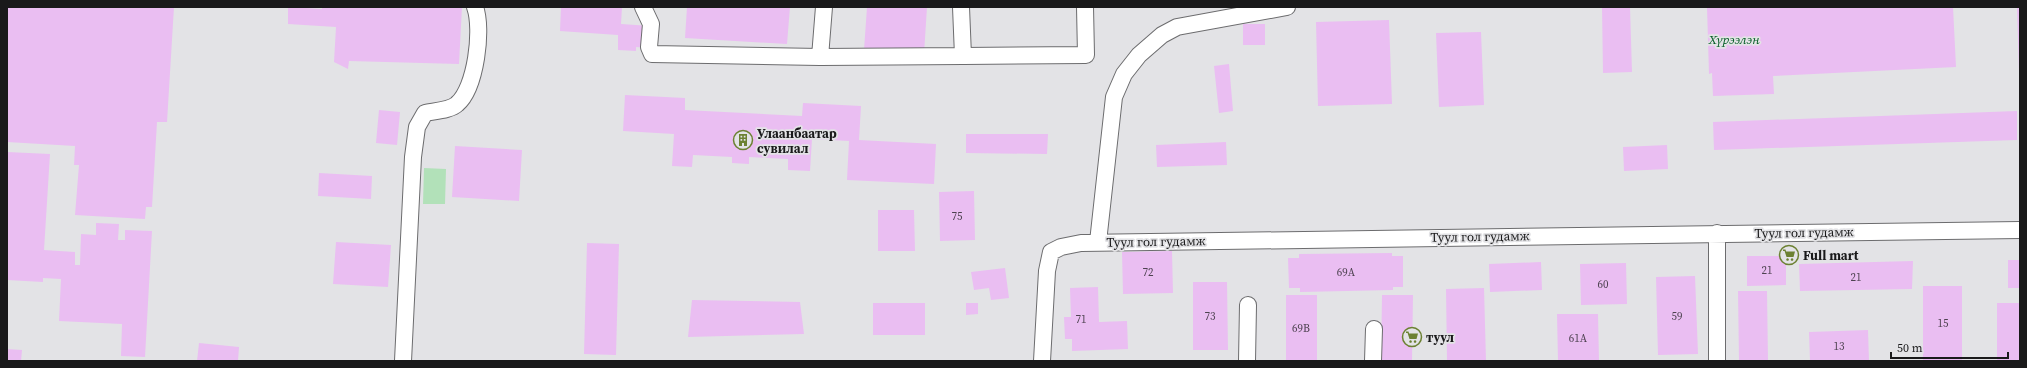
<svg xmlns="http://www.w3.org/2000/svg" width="2027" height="368" font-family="'Source Serif 4',serif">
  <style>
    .green { fill: #b2e1b9 }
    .building { fill: #eabef2 }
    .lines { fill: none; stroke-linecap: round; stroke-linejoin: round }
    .minor-casing { stroke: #6c6c6e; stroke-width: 18 }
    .minor { stroke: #fff; stroke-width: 16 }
    .labels { text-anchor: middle; stroke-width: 3.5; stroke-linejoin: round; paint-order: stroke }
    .number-label { font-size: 11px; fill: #4d4250 }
    .park-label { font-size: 13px; font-style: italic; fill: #035c25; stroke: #e3e3e6 }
    .poi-label { font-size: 13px; font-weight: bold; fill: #19191a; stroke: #e3e3e6; text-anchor: start }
    .street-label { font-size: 13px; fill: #19191a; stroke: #e3e3e6 }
  </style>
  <rect width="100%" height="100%" fill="#e3e3e6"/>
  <!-- green -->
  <path class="green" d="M424,168L446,169L445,204H423Z"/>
  <!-- building -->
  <path class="building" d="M7,7H174L167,122H157L152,207H146L145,219L75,215L79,165H74L75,146L7,142Z
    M288,7L322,9V7H462L459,64L349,61L348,69L334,62L336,27L288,24Z
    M561,7H622L621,24L650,26L649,48L636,47V51L618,50V35L560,31Z
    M687,7H790L787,44L685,38Z
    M867,7H927L924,54L864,50Z
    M1602,7H1630L1632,72L1603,73Z
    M1707,7H1953L1956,67L1773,76L1774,94L1713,96L1712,73L1709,74Z
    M2017,7H2020V72H2019Z
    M1389,20L1392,104L1318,106L1316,22Z
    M1243,24H1265V45H1243Z
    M1481,32L1484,105L1439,107L1436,33Z
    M1229,64L1233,111L1219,113L1214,66Z
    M625,95L685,98V110L802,116L803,103L861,106L859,140L936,144L934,184L847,180L849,141L812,139L810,171L788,170V159L749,157V164L732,163V157L693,155L692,167L672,166L674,134L623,131Z
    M379,110L400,112L397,145L376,143Z
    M2017,111V140L1714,150L1713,122Z
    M966,134H1048L1047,154L966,153Z
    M1226,142L1227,165L1157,167L1156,145Z
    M1667,145L1668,169L1624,171L1623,147Z
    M455,146L522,150L519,201L452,197Z
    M7,152L50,154L44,250L75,252V265H80L81,234L96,235V223L119,224L118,240H125V230L152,231L145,357L121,356L122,324L59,321L61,279L43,278V282L7,280Z
    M319,173L372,176L371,199L318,196Z
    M974,191L975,240L940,241L939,192Z
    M878,210H914L915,251H878Z
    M336,242L391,245L388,287L333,284Z
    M587,243L619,244L616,355L584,354Z
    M1172,251L1173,293L1123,294L1122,252Z
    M1392,253V256H1403V287H1393V290L1300,292V288H1289L1288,258H1299V254Z
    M1747,256H1786V285L1747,286Z
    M2008,260H2020V288H2008Z
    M1913,261L1912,289L1800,291L1799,264Z
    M1541,262L1542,290L1490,292L1489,264Z
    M1626,263L1627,304L1581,305L1580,264Z
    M1005,268L1009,298L991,300L989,288L974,290L971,272Z
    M1695,276L1698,354L1658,355L1656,277Z
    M1193,282H1227L1228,350H1193Z
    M1923,286H1962V361H1923Z
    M1098,287L1099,322L1127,321L1128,349L1072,351V339H1065L1064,317H1071L1070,288Z
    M1484,288L1486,361H1447L1446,289Z
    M1738,291H1767L1768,361H1739Z
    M1286,295H1317V361H1286Z
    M1382,295H1413L1412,361H1381Z
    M692,300L800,302L804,334L688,337Z
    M873,303H925V335H873Z
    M966,303H978V314L966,315Z
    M1997,303H2020V361H1997Z
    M1557,314H1598L1599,361H1558Z
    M1868,330L1869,361H1810L1809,332Z
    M199,343L239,347L238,361H197Z
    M7,349L22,350L21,361H7Z"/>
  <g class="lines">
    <defs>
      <path id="minor" d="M643,7L651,24L649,47L652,54L820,57L963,56
        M961,7L963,56L1086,55L1085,7
        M820,57L824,7
        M1098,242L1114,97L1124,74L1139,55L1162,35L1177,27L1287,7
        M403,361L413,157L417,127L425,113C434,111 451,110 457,104C476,88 483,29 475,7
        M1042,361L1047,271L1051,252L1061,247L1081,243L2020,230
        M1247,361L1248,305
        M1373,361L1374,329
        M1717,361V233"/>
    </defs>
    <!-- minor casing -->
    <use href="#minor" class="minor-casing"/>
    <!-- minor -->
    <use href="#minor" class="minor"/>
  </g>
  <!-- icons -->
  <defs>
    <symbol id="building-ring" viewBox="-11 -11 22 22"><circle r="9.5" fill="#e3e3e6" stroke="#6c8132" stroke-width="1.5"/><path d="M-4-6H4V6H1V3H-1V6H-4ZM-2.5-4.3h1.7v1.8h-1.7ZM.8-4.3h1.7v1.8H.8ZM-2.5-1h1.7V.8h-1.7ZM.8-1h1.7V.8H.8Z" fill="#6c8132"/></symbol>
    <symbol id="supermarket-ring" viewBox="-11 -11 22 22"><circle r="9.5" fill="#e3e3e6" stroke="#6c8132" stroke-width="1.5"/><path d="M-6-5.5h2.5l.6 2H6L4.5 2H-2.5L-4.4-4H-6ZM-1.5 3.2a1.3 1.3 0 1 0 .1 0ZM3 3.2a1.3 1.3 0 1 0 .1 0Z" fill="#6c8132"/></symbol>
  </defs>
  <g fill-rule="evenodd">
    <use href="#building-ring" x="732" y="129" width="22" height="22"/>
    <use href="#supermarket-ring" x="1778" y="244" width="22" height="22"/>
    <use href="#supermarket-ring" x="1401" y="326" width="22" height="22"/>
  </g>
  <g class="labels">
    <!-- number labels -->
    <g class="number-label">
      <text x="957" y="220">75</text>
      <text x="1767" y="274">21</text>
      <text x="1148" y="276">72</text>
      <text x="1346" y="276">69А</text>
      <text x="1856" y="281">21</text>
      <text x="1603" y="288">60</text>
      <text x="1210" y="320">73</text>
      <text x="1677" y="320">59</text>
      <text x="1081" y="323">71</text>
      <text x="1943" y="327">15</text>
      <text x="1301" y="332">69В</text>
      <text x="1578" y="342">61A</text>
      <text x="1839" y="350">13</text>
    </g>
    <!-- park labels -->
    <g class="park-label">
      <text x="1734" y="44">Хүрээлэн</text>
    </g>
    <!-- poi labels -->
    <g class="poi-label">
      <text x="757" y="138">Улаанбаатар<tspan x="757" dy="15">сувилал</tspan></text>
      <text x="1803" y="260">Full mart</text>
      <text x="1426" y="342">туул</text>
    </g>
    <!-- street labels -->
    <g class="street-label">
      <text transform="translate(1804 232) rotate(-1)" y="5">Туул гол гудамж</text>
      <text transform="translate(1480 236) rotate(-1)" y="5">Туул гол гудамж</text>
      <text transform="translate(1156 241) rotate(-1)" y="5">Туул гол гудамж</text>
    </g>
  </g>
  <!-- border -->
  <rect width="2027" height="368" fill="none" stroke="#19191a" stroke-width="16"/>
  <!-- scale -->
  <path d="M1891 352v6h117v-6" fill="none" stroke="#19191a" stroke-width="2"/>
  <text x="1897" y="352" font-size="12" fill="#19191a" stroke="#e3e3e6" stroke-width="3" paint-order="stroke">50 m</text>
</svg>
